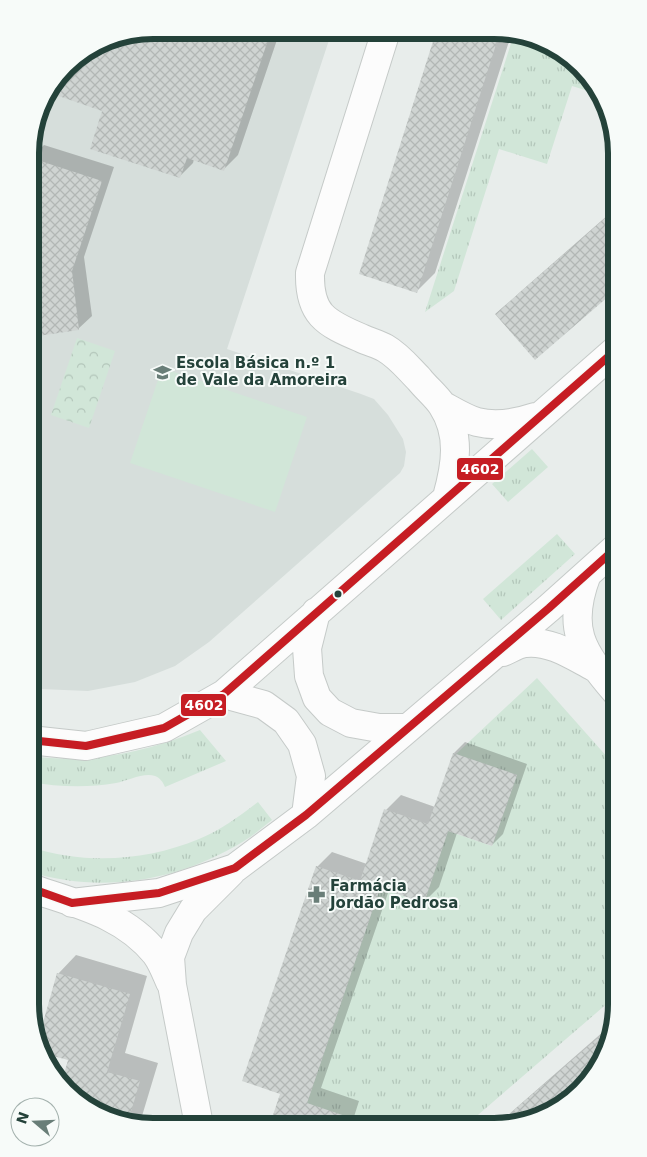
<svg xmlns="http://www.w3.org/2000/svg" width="647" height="1157" font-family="'DejaVu Sans',sans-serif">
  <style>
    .built { fill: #d6dedb }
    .grass { fill: url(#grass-tufts) }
    .forest { fill: url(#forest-crowns) }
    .pitch { fill: #d1e6d8 }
    .shadow { fill: #0003 }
    .building { fill: url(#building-cross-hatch) }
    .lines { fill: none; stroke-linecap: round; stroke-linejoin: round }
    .minor-casing { stroke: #c5cac8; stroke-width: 30 }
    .minor { stroke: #fcfcfc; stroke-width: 28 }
    .bus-1-casing { stroke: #f7fbf9; stroke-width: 11 }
    .bus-1 { stroke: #c61d23; stroke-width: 8 }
    .bus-dot { fill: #24423a; stroke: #f7fbf9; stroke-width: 2 }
    .labels { text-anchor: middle; stroke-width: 4; stroke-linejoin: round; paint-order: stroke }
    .poi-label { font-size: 15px; font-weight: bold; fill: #24423a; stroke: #f7fbf9; text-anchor: start }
    .rim { fill: none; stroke: #24423a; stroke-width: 6 }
    .line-badge { stroke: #f7fbf9; stroke-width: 2 }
    .badge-label { font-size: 14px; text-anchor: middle; font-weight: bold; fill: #fff }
  </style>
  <defs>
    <pattern id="grass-tufts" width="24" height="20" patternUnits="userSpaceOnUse" patternTransform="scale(1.25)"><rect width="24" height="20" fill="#d1e6d8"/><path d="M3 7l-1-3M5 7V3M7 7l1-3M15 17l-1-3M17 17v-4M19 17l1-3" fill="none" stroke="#b3c6ba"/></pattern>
    <pattern id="forest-crowns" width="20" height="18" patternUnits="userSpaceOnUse" patternTransform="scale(1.25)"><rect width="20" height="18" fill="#d1e6d8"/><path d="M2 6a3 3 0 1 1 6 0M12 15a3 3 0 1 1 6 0" fill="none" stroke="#b3c6ba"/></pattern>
    <pattern id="building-cross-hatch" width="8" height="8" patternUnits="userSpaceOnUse" patternTransform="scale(1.25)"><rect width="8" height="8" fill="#cfd4d2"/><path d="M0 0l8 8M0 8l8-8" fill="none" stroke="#b2b7b5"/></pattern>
  </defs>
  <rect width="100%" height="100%" fill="#e8edeb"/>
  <!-- built -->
  <path class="built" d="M153,30L332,31L227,349L361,394L374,399L388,415L403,439L406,452L404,466L400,473L209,642L175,666L135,682L88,691L40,689L30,687L31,137L43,98L72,61L106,39Z"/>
  <!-- grass -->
  <path class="grass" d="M513,37L554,50L575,60L598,94L572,86L547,164L499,149L454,291L425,312Z
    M532,449L548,467L508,502L492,484Z
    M557,534L575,554L501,620L483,599Z
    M537,678L617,768V995L471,1121L343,1123L307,1103L380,888L424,903L448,831L492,846L517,775L456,754Z
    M200,730L226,761L165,787C163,782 160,778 155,776C144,772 127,781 116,783C88,788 58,787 30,782V756C92,764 143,753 200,730Z
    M258,802L272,820C263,827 254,835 244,841C179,881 103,894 30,872V847C86,865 146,861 199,839C221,830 240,816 258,802Z"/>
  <!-- forest -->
  <path class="forest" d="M77,338L115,351L89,428L51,415Z"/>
  <!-- pitch -->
  <path class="pitch" d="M162,368L307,417L275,512L130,463Z"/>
  <!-- shadow -->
  <path class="shadow" d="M153,30L280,31L238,155L224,169L194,159L193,163L179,177L104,110L48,91L72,61L106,39Z
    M437,32H512L435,273L417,291L361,273Z
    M44,145L114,167L84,257L92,316L78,329L31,336V158Z
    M617,207V287L497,314L519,293Z
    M465,742L527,764L503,834L492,845L457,833L439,887L424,902L389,890L321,1088L359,1101L352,1123L272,1124L282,1094L317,867L332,852L367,864L386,810L401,795L435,807L454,753Z
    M76,955L147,976L125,1053L158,1063L139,1126L72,1097L63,1083L69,1059L41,1051L37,1045L58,974Z
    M612,1024L591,1079L534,1120L501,1121Z"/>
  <!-- building -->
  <path class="building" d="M153,30L271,31L224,171L187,158L180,178L90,149L102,111L47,92L72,61L106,39Z
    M436,32H500L417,293L359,274Z
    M31,158L102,181L72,271L79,330L31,337Z
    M617,208V289L535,360L495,314Z
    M453,753L517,775L492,846L428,824Z
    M384,809L448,831L424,903L380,888L307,1103L354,1119V1123L270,1124L280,1094L242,1081L316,866L360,881Z
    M57,973L130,994L107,1072L140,1081L128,1122L72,1097L62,1081L68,1060L42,1053L37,1044Z
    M612,1026L591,1079L534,1120L522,1121L514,1110Z"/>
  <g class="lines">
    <defs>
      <path id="minor" d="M386,31L310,273C309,314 325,323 361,338C369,342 378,344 385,348C399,356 408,368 419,379C426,388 436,396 442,405C461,434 456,465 447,497
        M442,405C453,411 466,419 477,422C497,427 517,423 535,417
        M587,574C566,629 581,651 617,693
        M316,612L307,648L309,676L317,698L330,712L351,723L379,728H408
        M503,652C510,649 518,644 525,643C550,640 573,656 594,667
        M224,694L264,705L286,721L302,744L311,776L306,815
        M30,740L86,746L164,728L224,694L617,349
        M30,888C77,904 124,914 156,954C162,962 166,973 170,982
        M72,903L159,893L235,868L306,815L549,608L617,547
        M199,1125L172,985L170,957L179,933L193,910L231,872"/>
    </defs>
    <!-- minor casing -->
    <use href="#minor" class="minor-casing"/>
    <!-- minor -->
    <use href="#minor" class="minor"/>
    <defs>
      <path id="bus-1" d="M30,740L86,746L164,728L224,694L617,349
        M30,888L72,903L159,893L235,868L306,815L549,608L617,547"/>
    </defs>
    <!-- bus-1 casing -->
    <use href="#bus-1" class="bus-1-casing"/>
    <!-- bus-1 -->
    <use href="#bus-1" class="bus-1"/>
  </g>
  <!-- icons -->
  <defs>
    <symbol id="school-bare" viewBox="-9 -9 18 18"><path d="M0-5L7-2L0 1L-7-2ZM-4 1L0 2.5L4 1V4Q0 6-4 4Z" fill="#697e78" stroke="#f7fbf9" stroke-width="2.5" paint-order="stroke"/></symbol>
    <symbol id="pharmacy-bare" viewBox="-9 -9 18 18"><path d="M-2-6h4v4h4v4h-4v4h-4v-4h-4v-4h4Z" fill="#697e78" stroke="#f7fbf9" stroke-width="2.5" paint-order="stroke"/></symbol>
  </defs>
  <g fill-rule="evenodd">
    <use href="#school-bare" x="150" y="360" width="25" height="25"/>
    <use href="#pharmacy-bare" x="304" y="882" width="25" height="25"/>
  </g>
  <!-- markers -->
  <circle class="bus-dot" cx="338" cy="594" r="4.5"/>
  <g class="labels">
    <!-- poi labels -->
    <g class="poi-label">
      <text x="176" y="368">Escola Básica n.º 1<tspan x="176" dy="17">de Vale da Amoreira</tspan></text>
      <text x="330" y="891">Farmácia<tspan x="330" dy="17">Jordão Pedrosa</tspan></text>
    </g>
  </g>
  <!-- crop -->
  <path d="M0 0H647V1157H0ZM153 39H494A114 114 0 0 1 608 153V1004A114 114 0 0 1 494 1118H153A114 114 0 0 1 39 1004V153A114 114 0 0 1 153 39Z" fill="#f7fbf9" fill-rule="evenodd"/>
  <path class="rim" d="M153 39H494A114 114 0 0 1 608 153V1004A114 114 0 0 1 494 1118H153A114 114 0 0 1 39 1004V153A114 114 0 0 1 153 39Z"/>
  <g class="line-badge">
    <rect x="456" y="457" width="48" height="24" rx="5" fill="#c61d23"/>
    <rect x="180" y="693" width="47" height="24" rx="5" fill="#c61d23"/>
  </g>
  <g class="badge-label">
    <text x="480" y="474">4602</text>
    <text x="204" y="710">4602</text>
  </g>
  <!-- north arrow -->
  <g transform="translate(35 1122) rotate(289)"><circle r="24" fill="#f7fbf9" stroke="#a3b1ad"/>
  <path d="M0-4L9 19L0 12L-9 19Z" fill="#697e78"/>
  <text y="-8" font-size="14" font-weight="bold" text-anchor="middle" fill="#24423a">N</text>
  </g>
</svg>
